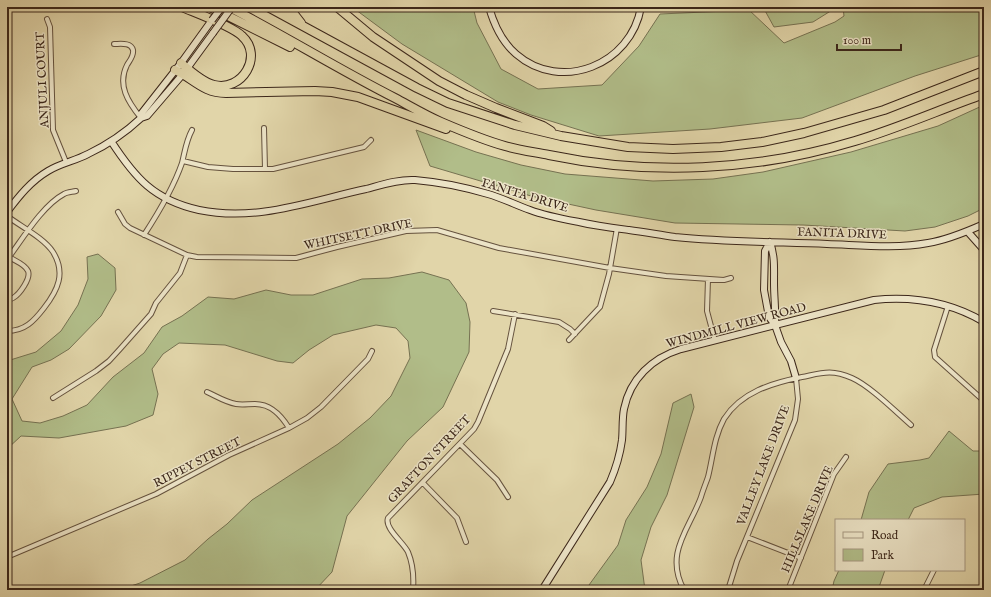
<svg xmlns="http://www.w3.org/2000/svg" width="991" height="597" font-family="'IM FELL English',serif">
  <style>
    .green { fill: #b1bd89; stroke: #767252 }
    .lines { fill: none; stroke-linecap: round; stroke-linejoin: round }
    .street-casing { stroke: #65523e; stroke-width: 6 }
    .secondary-casing { stroke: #3c271a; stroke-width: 8 }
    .highway-casing { stroke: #3c271a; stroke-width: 10 }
    .street { stroke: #ece4c7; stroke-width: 4 }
    .secondary { stroke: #ece4c7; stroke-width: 6 }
    .highway { stroke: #e1d5a9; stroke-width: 8 }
    .secondary-bridge-casing { stroke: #3c271a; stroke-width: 8; stroke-linecap: butt }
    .secondary-bridge { stroke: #ece4c7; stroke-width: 6 }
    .labels { text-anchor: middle; stroke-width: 3; stroke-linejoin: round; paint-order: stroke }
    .street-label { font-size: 12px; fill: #3c271a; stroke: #ece4c7 }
  </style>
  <rect width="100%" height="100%" fill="#e1d5a9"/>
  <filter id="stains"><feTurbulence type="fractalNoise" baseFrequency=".005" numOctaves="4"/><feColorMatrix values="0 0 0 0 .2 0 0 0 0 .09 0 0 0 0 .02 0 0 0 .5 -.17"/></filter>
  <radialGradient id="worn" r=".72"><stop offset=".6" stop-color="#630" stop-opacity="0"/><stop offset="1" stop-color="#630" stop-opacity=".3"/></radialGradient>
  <!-- green -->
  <path class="green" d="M352,7H473L477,23L501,69L538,89L602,85L639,46L660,14L749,10L784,43L835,22L844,16L843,7H984V54L915,76L802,118L710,129L599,136L531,115L498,102L402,44Z
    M763,7H837L813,22L774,27Z
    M984,105V208L968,216L935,227L905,231L803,225L675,223L596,210L531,196L430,166L416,130L476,152L521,165L565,174L653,181L713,179L763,172L851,152L938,126Z
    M98,254L115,268L116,290L101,316L69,349L51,360L32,367L12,399L22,421L40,423L63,416L87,405L113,377L144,353L162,327L182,316L208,297L234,299L266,290L291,295H313L362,279L389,278L422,272L449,280L466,303L470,322L469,352L443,407L407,441L347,516L332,572L315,590H119L140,583L185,560L208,539L227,524L252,500L338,444L370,418L391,396L410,358L408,341L396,328L376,325L333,335L309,350L293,363L277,361L225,345L179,343L163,354L152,369L158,394L153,415L126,426L59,438L21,436L7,449V361L36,352L61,331L78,305L88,279L87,257Z
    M691,394L694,407L667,495L651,527L641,560L645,590H588L589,585L618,545L626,520L647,487L661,454L673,403Z
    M949,431L973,451H984V494L942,497L914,508L908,520H861L869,492L888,464L920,460L929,458Z
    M839,570H885L878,590H832L834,581Z"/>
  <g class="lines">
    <defs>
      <path id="street" d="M47,19L50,27L53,130L66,162
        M114,44C120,44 131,42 133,50C134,56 130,60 127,65C117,85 128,102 141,118
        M264,128L265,169
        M183,161L208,167L233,169H273L364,147L371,140
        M118,212L125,224L130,228L187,255L197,257L296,258L337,247L406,231L437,230L499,248L610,268L666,276L724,280L731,278
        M7,216C20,226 44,238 53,252C66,273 58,290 44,308C34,321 25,331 7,331
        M144,235C159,212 173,189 182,163C185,151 186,141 192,130
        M9,257C23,238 43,205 64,194C67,192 72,192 76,191
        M7,260L9,257C15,261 25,264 28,271C31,278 20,294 13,298C12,299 9,299 7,300
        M708,279L707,311L715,341
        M948,306L934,350L935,357L984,401
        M493,311L559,322L570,329L575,334
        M569,340L600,307L609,274L617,228
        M207,392C216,396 225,402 236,404C242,405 248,404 255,404C271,404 281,415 289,428
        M53,398L96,371L109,361L120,349L151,314L156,303L180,273L187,255
        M460,444L497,480L508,497
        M423,483L457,518L466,542
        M747,537L801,558
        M7,557L156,494L229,455L289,428L307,418L321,407L368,359L372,351
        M413,590C414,577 413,564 408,552C404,543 384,528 388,518L474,429L478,422L508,349L515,314
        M684,590C664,553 689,530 701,497C703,490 706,483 708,477C713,457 714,437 724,419C741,392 772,383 802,377C822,373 831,369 852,378C870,386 895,411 911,425
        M728,590L737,561L795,420L798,399L796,378
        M788,590L834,474L846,457
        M924,590L934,570"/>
      <path id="secondary" d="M489,7C494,25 501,41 516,54C561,93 631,65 641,7
        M141,118V114L181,63L212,20
        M111,141C135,178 154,200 199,210C257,222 310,201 366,189C381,185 399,179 415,180C440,182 464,187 488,194C502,198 516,205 530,210C546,216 563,219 579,222C596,226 613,228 629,230C645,232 660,235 675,237C725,242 776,242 827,244C859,245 896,249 928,243C947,240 966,232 984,224
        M7,212C19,196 31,181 48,171C61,163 75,161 88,154C107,145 125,133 141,118L147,116L183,74L213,33
        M968,232L984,250
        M770,242L765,251L764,290L769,317L775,325L781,342L791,361L796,378
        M770,242C775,257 774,268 774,283C774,298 776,311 775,325
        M542,590L610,482C616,468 620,455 622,440C623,430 622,419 624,409C630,379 652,358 681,349L874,300C913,296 950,302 984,322"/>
      <path id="highway" d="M210,7L290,47
        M229,7C285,36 338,69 395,98C410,106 425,115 441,122C462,131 483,140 505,146C519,150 534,152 549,155C650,176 756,171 855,141C899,128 941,109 984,94
        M268,7L417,88L448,103L515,125L561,136L628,147L673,149L721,147L762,142L804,133L884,110L984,71
        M284,7L294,14L301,23
        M337,7L373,37L439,81L466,95L496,108L543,126L551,131
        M181,63C190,71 202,82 214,85C242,92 264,56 242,36C232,26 196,13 182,7
        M175,70C194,79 203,93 226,93L315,91L332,92L358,97L446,129"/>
    </defs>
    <!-- street casing -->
    <use href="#street" class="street-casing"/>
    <!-- secondary casing -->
    <use href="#secondary" class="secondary-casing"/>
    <!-- highway casing -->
    <use href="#highway" class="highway-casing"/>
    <!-- street -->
    <use href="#street" class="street"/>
    <!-- secondary -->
    <use href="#secondary" class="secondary"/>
    <!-- highway -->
    <use href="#highway" class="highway"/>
    <defs>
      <path id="secondary-bridge" d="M212,20L222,7
        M213,33L232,7"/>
    </defs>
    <!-- secondary-bridge casing -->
    <use href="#secondary-bridge" class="secondary-bridge-casing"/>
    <!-- secondary-bridge -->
    <use href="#secondary-bridge" class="secondary-bridge"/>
  </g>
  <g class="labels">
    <!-- street labels -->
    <g class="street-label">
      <text transform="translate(42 80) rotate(-93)" y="4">ANJULI COURT</text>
      <text transform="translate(525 195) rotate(17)" y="4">FANITA DRIVE</text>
      <text transform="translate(842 233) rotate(2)" y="4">FANITA DRIVE</text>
      <text transform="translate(358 234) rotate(-12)" y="4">WHITSETT DRIVE</text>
      <text transform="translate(736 325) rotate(-15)" y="4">WINDMILL VIEW ROAD</text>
      <text transform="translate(429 459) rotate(-47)" y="4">GRAFTON STREET</text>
      <text transform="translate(197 462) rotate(-27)" y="4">RIPPEY STREET</text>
      <text transform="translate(763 465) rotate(-69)" y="4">VALLEY LAKE DRIVE</text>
      <text transform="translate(807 519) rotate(-67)" y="4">HILLSLAKE DRIVE</text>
    </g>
  </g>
  <!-- margin -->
  <rect width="991" height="597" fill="none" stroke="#e1d5a9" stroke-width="24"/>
  <rect x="8" y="8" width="975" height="581" fill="none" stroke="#3c271a" stroke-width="2"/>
  <rect x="12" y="12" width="967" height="573" fill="none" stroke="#3c271a"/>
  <!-- legend -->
  <rect x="835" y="519" width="130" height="52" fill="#ece4c7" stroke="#a69882"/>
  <rect x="843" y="532" width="20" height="6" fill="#ece4c7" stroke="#a69882"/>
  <text x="871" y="539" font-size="12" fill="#3c271a">Road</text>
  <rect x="843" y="549" width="20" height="12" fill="#b1bd89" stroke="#a69882"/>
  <text x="871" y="559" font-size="12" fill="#3c271a">Park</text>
  <!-- scale -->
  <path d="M837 44v6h64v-6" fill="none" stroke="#3c271a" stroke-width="2"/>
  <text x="843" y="44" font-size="12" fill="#3c271a" stroke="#ece4c7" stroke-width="3" paint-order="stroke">100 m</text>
  <rect width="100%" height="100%" filter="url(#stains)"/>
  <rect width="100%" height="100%" fill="url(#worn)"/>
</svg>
